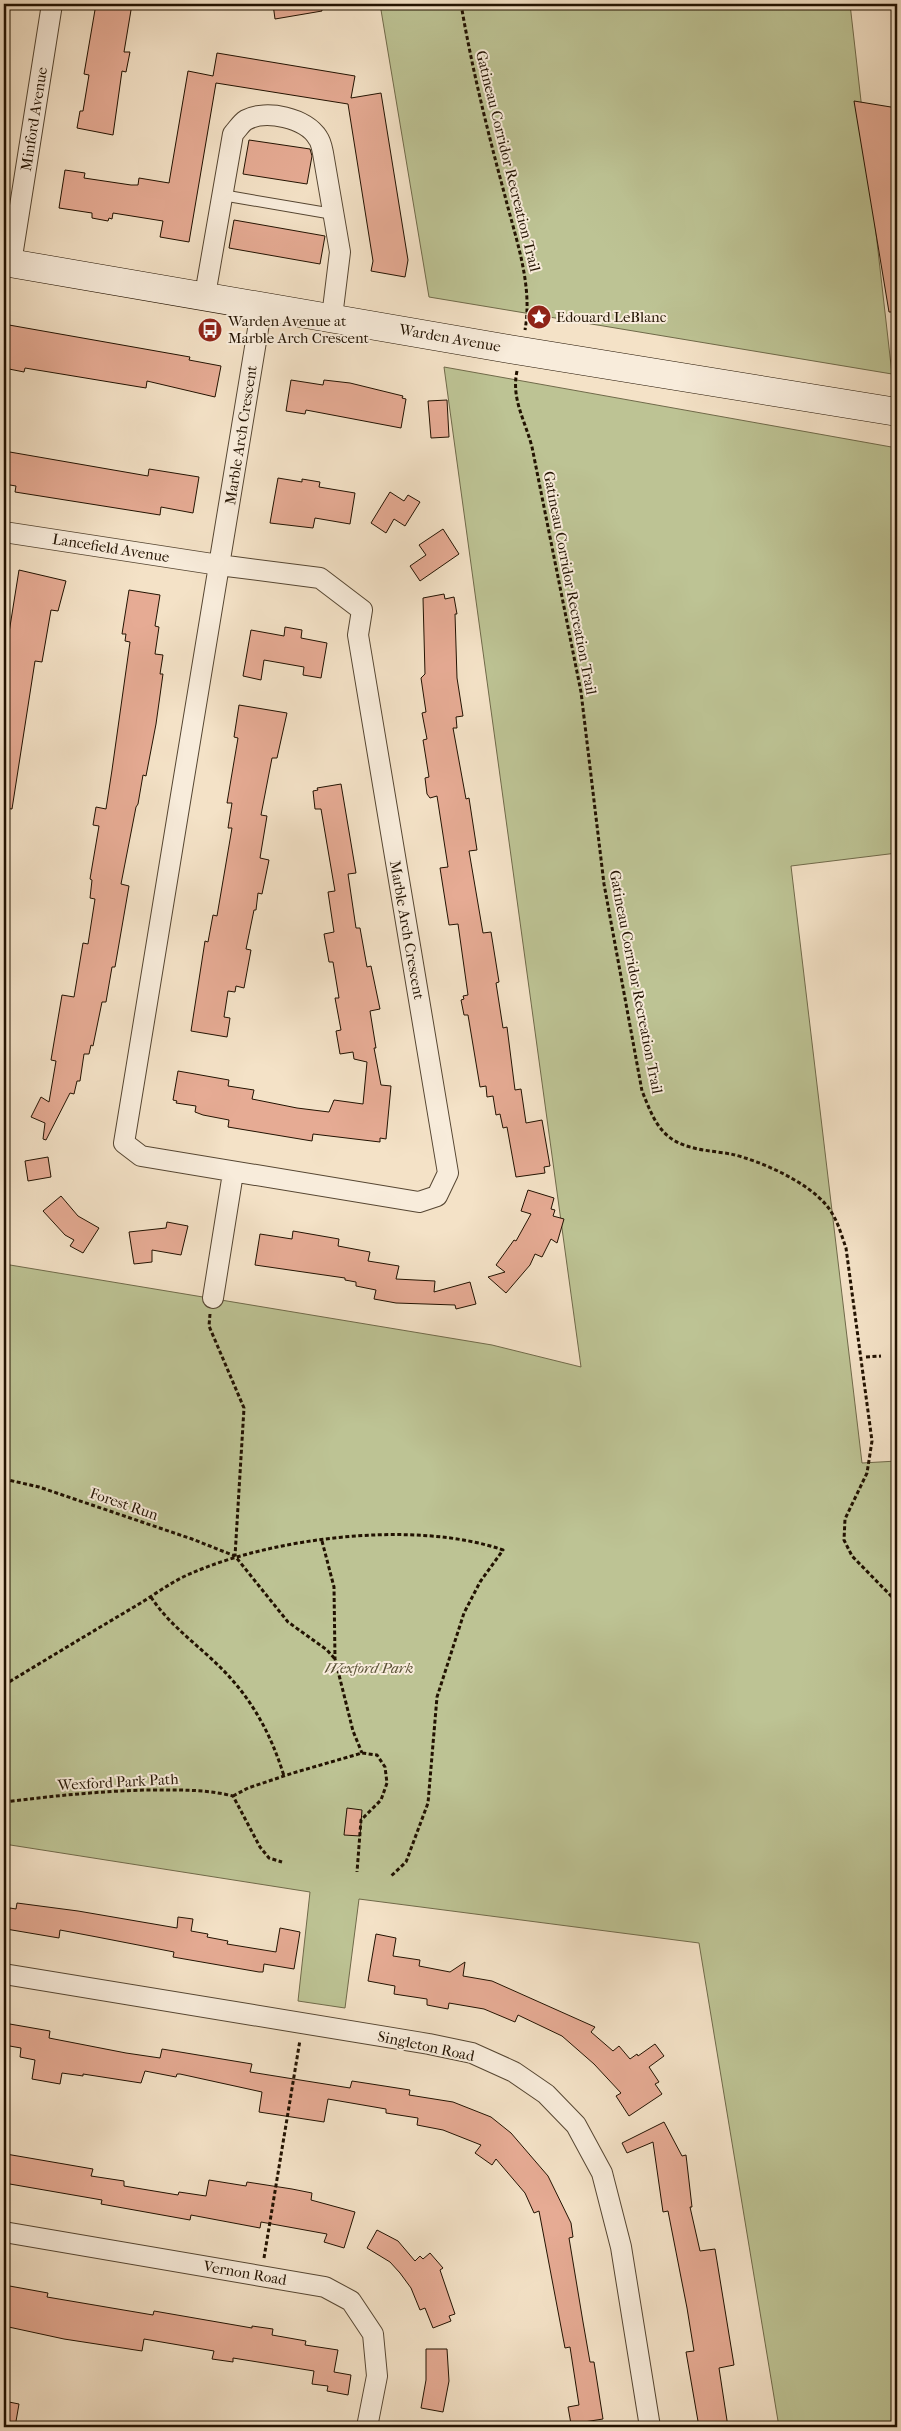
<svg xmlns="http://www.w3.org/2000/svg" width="901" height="2431" font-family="'IM FELL French Canon',serif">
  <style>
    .green { fill: #bdc394; stroke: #706a4a }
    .building { fill: #e6ab94; stroke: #221201 }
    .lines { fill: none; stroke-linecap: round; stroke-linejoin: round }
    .lane-casing { stroke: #564632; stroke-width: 12 }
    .street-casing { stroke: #564632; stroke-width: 22 }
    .secondary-casing { stroke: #221201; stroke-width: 29 }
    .path { stroke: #221201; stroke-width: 3; stroke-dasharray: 4 2.5; stroke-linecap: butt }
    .lane { stroke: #f8ecdb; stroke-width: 10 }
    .street { stroke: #f8ecdb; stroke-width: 20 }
    .secondary { stroke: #f8ecdb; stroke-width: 28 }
    .labels { text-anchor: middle; stroke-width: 4; stroke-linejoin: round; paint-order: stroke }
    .street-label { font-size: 15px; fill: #221201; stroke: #f8ecdb }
    .poi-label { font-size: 15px; fill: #221201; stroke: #f8ecdb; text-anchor: start }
    .park-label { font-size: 15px; font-style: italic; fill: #585034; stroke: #f8ecdb }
  </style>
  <rect width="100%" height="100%" fill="#f4e2c7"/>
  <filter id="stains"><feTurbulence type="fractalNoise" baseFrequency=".004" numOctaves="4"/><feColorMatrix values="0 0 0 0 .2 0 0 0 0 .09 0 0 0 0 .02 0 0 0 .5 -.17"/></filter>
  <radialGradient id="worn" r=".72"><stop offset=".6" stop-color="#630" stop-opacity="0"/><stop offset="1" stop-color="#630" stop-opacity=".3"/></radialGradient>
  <!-- green -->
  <path class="green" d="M380,4H850L892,374L429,297Z
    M444,367L897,448V853L791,866L862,1463L897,1461V2427H779L699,1943L359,1899L345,2008L298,2001L310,1892L4,1844V1264L492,1345L581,1367Z"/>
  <!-- building -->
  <path class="building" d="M96,4H132L124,52H130L126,72L122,71L113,135L77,128L80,111H83L89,75L84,74Z
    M273,4H321L322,11L275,19Z
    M217,53L355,76L351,98L381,93L408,260L405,277L371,271L373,261L348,104L216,83L189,242L160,237L163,221L113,213L112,219L109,218L108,221L92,218V213L59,208L65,170L85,173L84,178L131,185H138L139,178L169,183L188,71L213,76Z
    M854,101L897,108V312H889Z
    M249,140L310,149L312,156L307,184L243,174Z
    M234,220L325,236L320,264L229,248Z
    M9,325L190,357L189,360L221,366L215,397L147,381L146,388L25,368L24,372L4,368Z
    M291,380L323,385L324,380L350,383L403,396L402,398L406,399L401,428L306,410L305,414L286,411Z
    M447,400L449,437L431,438L428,401Z
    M4,451L148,476L149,469L199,477L193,513L161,507L160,515L15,492L16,486L4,484Z
    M278,478L302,482V479L320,482L319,487L355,493L350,524L315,518L313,528L270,523Z
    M390,492L404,501L408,495L420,502L405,526L394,519L386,533L371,523Z
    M443,529L459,554L420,581L410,566L426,555L419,545Z
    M19,570L66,581L58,611L51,610L42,662L35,661L12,809L4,808V664Z
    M129,590L160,595L155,626L159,627L155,654L163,655L160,674H163L156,724L146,776L143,775L138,804L136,807L121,884L129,886L115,967H112L106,1002H102L93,1046L91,1045L89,1054H84L80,1081H77L74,1094L70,1093L46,1140L43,1139L45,1123L31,1117L41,1097L49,1102L56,1061L51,1060L62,995L74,997L83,943L88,944L95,899L90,898L92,880L90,879L99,826L93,825L96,807L106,809L112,770L130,642L125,641L126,634H122Z
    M444,594L445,599L454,597L457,614H455L457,678L463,716L456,717L457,728H453L466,799L469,798L477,850L469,851L483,933L491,932L499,982L496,983L503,1028L507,1027L515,1090L521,1089L526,1123L542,1120L550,1166L544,1167L545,1173L516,1177L507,1127L503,1128L500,1114L496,1115L493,1096L487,1097L486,1086L480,1087L468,1015H464L461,1000L464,999L463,996L468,995L458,924L449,925L440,868L448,867L437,796L430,798L427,794L425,778L429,777L423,740L427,739L422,713L426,712L421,678L425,674L423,598Z
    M285,627L302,630L301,638L327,643L321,678L303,675L304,667L264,660L261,680L243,676L251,630L284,636Z
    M239,705L287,713L277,758H272L261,815L267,816L260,858L269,860L262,894L258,893L256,910H254L246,949L251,950L244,988L236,986L235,992L228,991L224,1017L230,1018L227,1037L191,1031L205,941L208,942L213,915L217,916L232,828H228L232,803H227L238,738L234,737Z
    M341,784L356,873L348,874L356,928H360L367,967L371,966L380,1009L370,1011L376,1048H374L381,1085L391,1086L386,1139L380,1138V1142L313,1134L312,1141L228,1127L229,1120L203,1115L195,1112L196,1106L176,1103L177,1101L173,1100L178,1071L229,1080L228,1086L254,1090L252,1099L297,1108L329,1112L334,1100L363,1104L367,1062L354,1059L353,1052L340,1054L336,1031L341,1030L335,998H339L333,962H329L324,934L334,932L328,892L335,891L321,809H315L313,791L318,790L317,788Z
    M48,1157L51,1177L28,1181L25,1161Z
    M528,1190L554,1198L551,1209L555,1210L553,1216L564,1219L557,1243L551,1239L542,1257L535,1254L530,1265L506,1293L488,1277L505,1272L496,1265L514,1240L516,1241L531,1214L521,1211Z
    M61,1196L78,1216L99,1228L83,1253L70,1246L74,1240L65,1235L43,1211Z
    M167,1222L188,1226L181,1255L152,1250V1262L134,1264L129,1232L166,1228Z
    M293,1231L339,1239L338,1246L370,1252L368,1261L399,1266L396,1279L435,1281L434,1292L470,1282L476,1304L456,1309L455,1305L396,1303L374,1299L376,1290L356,1286V1282L345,1280V1278L255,1265L260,1234L292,1239Z
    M347,1808L362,1810L360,1836L344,1835Z
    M17,1903L78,1911L177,1928L178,1917L193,1919L191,1931L208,1934L207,1937L228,1941L227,1944L276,1952L280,1928L300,1932L294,1969L264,1964L263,1972H259L173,1957L174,1952L97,1937L60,1930L59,1938L6,1929L10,1908L16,1909Z
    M376,1934L396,1938L393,1956L420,1960L419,1966L450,1972L465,1962L463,1976L492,1981L595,2027L591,2032L613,2051L619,2046L630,2059L637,2054L638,2056L655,2044L664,2056L649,2067L659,2082L655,2084L662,2094L629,2116L616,2096L621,2093L594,2064L562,2036L518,2015L515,2022L484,2009L449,2003L448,2009L427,2005V1999L394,1994L395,1986L368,1981Z
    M4,2023L50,2031L49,2038L126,2053L160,2058L162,2049L252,2064L250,2072L350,2088L352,2081L410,2090L409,2095L453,2102L491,2117L511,2133L548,2176L571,2223L573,2237L569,2238L583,2322L590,2362H594L603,2419L571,2424L568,2407L579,2405L570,2347L565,2348L539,2211L534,2213L525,2193L496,2159L492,2165L475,2153L481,2145L443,2130L417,2125L418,2118L386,2113V2109L328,2099L324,2122L259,2112L262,2092L180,2074H177L176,2077L145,2071L141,2083L83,2074V2076L62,2073L60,2084L32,2079L35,2060L20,2057L21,2048L4,2045Z
    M664,2122L682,2156L686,2155L692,2207H690L700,2251L715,2249L734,2365L719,2368L728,2427H699L686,2352L694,2351L687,2308L668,2211L663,2212L653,2142L627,2153L622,2143Z
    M6,2154L93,2169L91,2176L124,2181V2186L178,2195L179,2192L206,2196L209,2180L246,2186L247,2182L292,2189L312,2193L311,2200L355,2212L344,2248L324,2242L327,2234L261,2222L260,2228L191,2215L190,2220L101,2204L102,2200L4,2183Z
    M377,2230L398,2241L415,2261L420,2256L423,2259L430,2253L443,2268L440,2270L455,2314L449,2316L451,2321L433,2328L425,2308L420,2310L411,2288L400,2273L390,2262L367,2248Z
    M4,2285L48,2293L47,2297L153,2315L154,2311L252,2328V2326L273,2329L272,2335L306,2341L305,2345L338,2350L334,2372L351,2375L348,2395L327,2391L328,2386L312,2384L314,2371L233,2358V2362L212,2359L214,2351L144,2339L142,2351L64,2339L4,2326Z
    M426,2349H447L449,2381L443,2412L421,2408L426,2380Z
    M4,2401L19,2404L15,2427H4Z"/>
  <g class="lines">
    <defs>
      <path id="lane" d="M222,195L333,214"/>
      <path id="street" d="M11,263L52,4
        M205,295L233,134C237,130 241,123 246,120C266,109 306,118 318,138C321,142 322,148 323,153L340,252L332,317
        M4,532L219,565L320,578L362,610L358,635L448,1173L437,1196L419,1202L141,1156L124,1143L136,1070C178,815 219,560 262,305
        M213,1298L233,1173
        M4,1974L429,2044L472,2053L514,2072L546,2094L576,2125L602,2173L621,2247L650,2427
        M4,2232L325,2287L351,2301L373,2334L377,2376L367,2427"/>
      <path id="secondary" d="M4,262L509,349L897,412"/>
    </defs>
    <!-- lane casing -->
    <use href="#lane" class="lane-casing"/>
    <!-- street casing -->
    <use href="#street" class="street-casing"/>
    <!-- secondary casing -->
    <use href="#secondary" class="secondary-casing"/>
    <!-- path -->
    <path class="path" d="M461,4C472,69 488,133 505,196C516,240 533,285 525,330
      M517,371C511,399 525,420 532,447L581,692L604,884L642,1091C650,1110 656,1130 675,1141C691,1150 713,1151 731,1154C761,1161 808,1182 827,1206C837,1218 841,1234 846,1248L872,1441L867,1473L845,1519L844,1540L852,1556L897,1602
      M210,1314L209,1326L244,1408L235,1556
      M866,1357L881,1356
      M4,1479L39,1487L192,1539L235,1556L288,1622L327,1650L335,1659
      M322,1541L334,1587L335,1659L353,1731L362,1753
      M151,1597C169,1625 198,1645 221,1668C252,1699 271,1734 284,1776
      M4,1685C47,1659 90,1633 134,1607C153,1596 172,1581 192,1573C275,1537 417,1520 503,1550L480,1582L464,1613L437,1697L428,1803L406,1862L390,1877
      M233,1796L248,1788L293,1773L362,1753L377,1755L385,1767L387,1783L381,1800L361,1820L357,1872
      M4,1802C53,1796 100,1791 149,1790C178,1790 205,1789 233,1796L260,1847L269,1858L282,1862
      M264,2258L300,2040"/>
    <!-- lane -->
    <use href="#lane" class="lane"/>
    <!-- street -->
    <use href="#street" class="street"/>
    <!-- secondary -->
    <use href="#secondary" class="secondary"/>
  </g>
  <!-- icons -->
  <defs>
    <symbol id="sight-disc" viewBox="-11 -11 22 22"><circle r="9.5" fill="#8f2418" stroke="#f8ecdb"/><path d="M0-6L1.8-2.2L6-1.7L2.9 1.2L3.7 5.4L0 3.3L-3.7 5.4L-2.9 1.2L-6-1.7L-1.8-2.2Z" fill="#fff"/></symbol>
    <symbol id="bus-disc" viewBox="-11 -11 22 22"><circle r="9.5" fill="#8f2418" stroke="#f8ecdb"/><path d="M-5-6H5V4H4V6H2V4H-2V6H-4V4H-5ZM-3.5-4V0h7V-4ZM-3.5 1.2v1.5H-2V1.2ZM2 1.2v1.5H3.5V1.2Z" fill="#fff"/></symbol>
  </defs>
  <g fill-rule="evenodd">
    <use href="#sight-disc" x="525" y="303" width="28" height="28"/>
    <use href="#bus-disc" x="196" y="316" width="28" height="28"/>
  </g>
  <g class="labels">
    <!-- street labels -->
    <g class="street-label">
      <text transform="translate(34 119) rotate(-81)" y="5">Minford Avenue</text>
      <text transform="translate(508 161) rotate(76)" y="5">Gatineau Corridor Recreation Trail</text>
      <text transform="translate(450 338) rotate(10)" y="5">Warden Avenue</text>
      <text transform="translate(241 435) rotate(-81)" y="5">Marble Arch Crescent</text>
      <text transform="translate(111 548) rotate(9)" y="5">Lancefield Avenue</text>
      <text transform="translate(570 583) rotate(79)" y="5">Gatineau Corridor Recreation Trail</text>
      <text transform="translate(407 930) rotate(80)" y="5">Marble Arch Crescent</text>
      <text transform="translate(636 982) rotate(79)" y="5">Gatineau Corridor Recreation Trail</text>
      <text transform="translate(124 1504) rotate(19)" y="5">Forest Run</text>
      <text transform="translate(118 1782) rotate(-3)" y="5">Wexford Park Path</text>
      <text transform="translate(426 2046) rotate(12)" y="5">Singleton Road</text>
      <text transform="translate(245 2273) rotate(10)" y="5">Vernon Road</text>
    </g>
    <!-- poi labels -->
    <g class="poi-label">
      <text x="556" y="322">Edouard LeBlanc</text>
      <text x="228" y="326">Warden Avenue at<tspan x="228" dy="17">Marble Arch Crescent</tspan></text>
    </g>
    <!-- park labels -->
    <g class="park-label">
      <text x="369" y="1673">Wexford Park</text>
    </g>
  </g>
  <!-- margin -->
  <rect width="901" height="2431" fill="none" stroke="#f4e2c7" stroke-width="20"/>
  <rect x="5" y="5" width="891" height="2421" fill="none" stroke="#221201" stroke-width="2.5"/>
  <rect x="10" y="10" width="881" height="2411" fill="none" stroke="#221201"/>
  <rect width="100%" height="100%" filter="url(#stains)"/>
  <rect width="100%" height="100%" fill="url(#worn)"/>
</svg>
